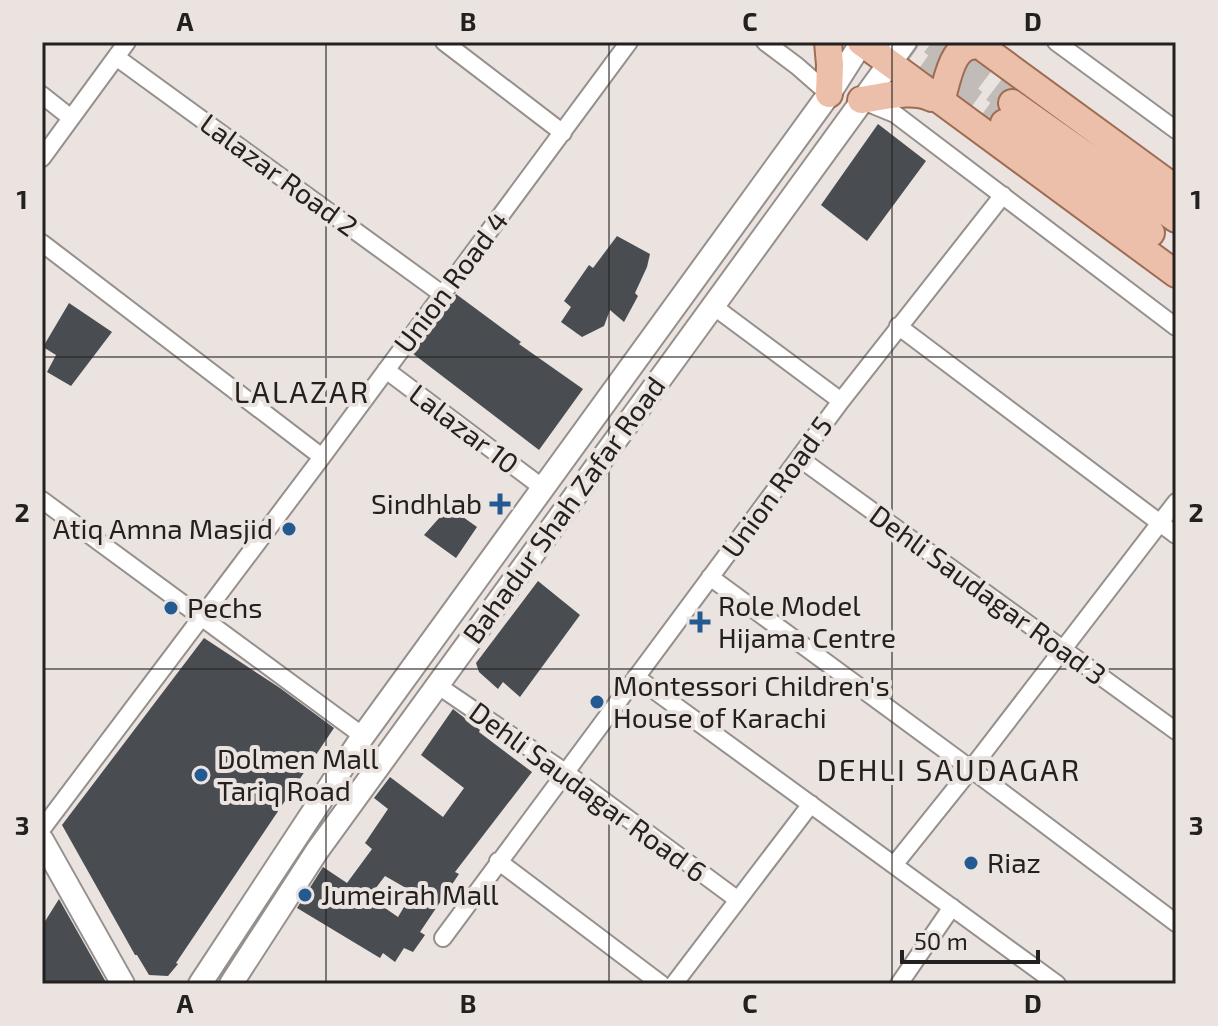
<svg xmlns="http://www.w3.org/2000/svg" width="1218" height="1026" font-family="'Exo 2',sans-serif">
  <style>
    .building { fill: #494d51; fill-rule: evenodd }
    .lines { fill: none; stroke-linecap: round; stroke-linejoin: round }
    .primary-tunnel { stroke: #c2bcb9; stroke-width: 26; stroke-dasharray: 26 13; stroke-linecap: butt }
    .street-casing { stroke: #96908d; stroke-width: 20 }
    .secondary-casing { stroke: #96908d; stroke-width: 26 }
    .primary-casing { stroke: #9d6c53; stroke-width: 30 }
    .street { stroke: #fff; stroke-width: 16 }
    .secondary { stroke: #fff; stroke-width: 22 }
    .primary { stroke: #ebbfa9; stroke-width: 26 }
    .grid { fill: none; stroke: #23211f; stroke-width: 2; stroke-opacity: 0.55 }
    .poi-dot { fill: #245a92; stroke: #eae3df; stroke-width: 3 }
    .labels { text-anchor: middle; stroke-width: 8; stroke-linejoin: round; paint-order: stroke }
    .street-label { font-size: 28px; fill: #23211f; stroke: #eae3df }
    .poi-label { font-size: 28px; fill: #23211f; stroke: #eae3df; text-anchor: start }
    .neighbourhood-label { font-size: 30px; letter-spacing: 2px; fill: #23211f; stroke: #eae3df }
    .neatline { fill: none; stroke: #23211f; stroke-width: 3 }
    .grid-label { font-size: 26px; text-anchor: middle; font-weight: bold; fill: #23211f }
  </style>
  <rect width="100%" height="100%" fill="#eae3df"/>
  <!-- building -->
  <path class="building" d="M878,124L926,161L867,241L821,205Z
    M617,236L650,254L647,267L635,293L638,296L624,322L610,310L604,326L582,337L561,322L571,307L564,301L589,265L593,268Z
    M456,294L521,342L519,344L583,389L539,450L412,353Z
    M69,303L112,332L71,386L47,372L56,355L43,347Z
    M449,507L477,527L456,558L424,535Z
    M538,581L580,615L520,697L503,682L498,689L479,672L476,663Z
    M204,638L280,688L334,728L176,963L178,964L168,976L149,975L137,955H135L62,825Z
    M453,709L480,730L479,732L532,772L455,872L459,874L420,932L425,935L413,952L404,948L395,962L383,953L380,958L297,908L323,867L347,883L372,849L365,843L388,809L374,798L390,777L443,817L464,788L421,755ZM385,876L413,892L398,917L369,897Z
    M59,899L107,984H42V926Z"/>
  <g class="lines">
    <!-- primary-tunnel -->
    <path class="primary-tunnel" d="M890,42L1004,123
      M932,42L1012,103"/>
    <defs>
      <path id="street" d="M444,42L563,133
        M765,42L797,66L829,94
        M1056,42L1176,130
        M116,57L442,294
        M42,95L71,118
        M863,101L895,114L1176,327
        M42,158L127,42
        M42,243L322,457
        M713,306L841,401
        M898,326L1176,535
        M386,370L543,488
        M799,458L1176,731
        M42,500L363,736
        M710,577L971,769L1176,923
        M636,677L1057,984
        M437,685L565,772L738,900
        M42,829L322,457L629,42
        M498,861L661,984
        M894,865L971,769L1176,502
        M443,938L841,401L1003,195
        M674,984L811,804
        M899,984L952,907"/>
      <path id="secondary" d="M42,840L123,984
        M200,984L363,736L829,94L857,50L865,42
        M231,984L317,851L905,42"/>
      <path id="primary" d="M828,42L830,65L829,94
        M861,42L1176,274
        M975,42L1176,189
        M861,100C883,97 912,88 932,98
        M941,101C948,80 951,40 981,46
        M1012,103L1176,219
        M1004,123L1151,233"/>
    </defs>
    <!-- street casing -->
    <use href="#street" class="street-casing"/>
    <!-- secondary casing -->
    <use href="#secondary" class="secondary-casing"/>
    <!-- primary casing -->
    <use href="#primary" class="primary-casing"/>
    <!-- street -->
    <use href="#street" class="street"/>
    <!-- secondary -->
    <use href="#secondary" class="secondary"/>
    <!-- primary -->
    <use href="#primary" class="primary"/>
  </g>
  <!-- grid -->
  <path class="grid" d="M326,42V984M609,42V984M892,42V984M42,357H1176M42,669H1176"/>
  <!-- markers -->
  <g class="poi-dot">
    <path d="M496 492h8v8h8v8h-8v8h-8v-8h-8v-8h8z"/>
    <circle cx="289" cy="529" r="8"/>
    <circle cx="171" cy="608" r="8"/>
    <path d="M696 610h8v8h8v8h-8v8h-8v-8h-8v-8h8z"/>
    <circle cx="597" cy="702" r="8"/>
    <circle cx="201" cy="775" r="8"/>
    <circle cx="971" cy="863" r="8"/>
    <circle cx="305" cy="895" r="8"/>
  </g>
  <g class="labels">
    <!-- street labels -->
    <g class="street-label">
      <text transform="translate(279 175) rotate(36)" y="10">Lalazar Road 2</text>
      <text transform="translate(451 282) rotate(-53)" y="10">Union Road 4</text>
      <text transform="translate(464 429) rotate(37)" y="10">Lalazar 10</text>
      <text transform="translate(777 487) rotate(-54)" y="10">Union Road 5</text>
      <text transform="translate(564 510) rotate(-54)" y="10">Bahadur Shah Zafar Road</text>
      <text transform="translate(988 595) rotate(36)" y="10">Dehli Saudagar Road 3</text>
      <text transform="translate(588 792) rotate(36)" y="10">Dehli Saudagar Road 6</text>
    </g>
    <!-- poi labels -->
    <g class="poi-label">
      <text x="482" y="514" text-anchor="end">Sindhlab</text>
      <text x="273" y="539" text-anchor="end">Atiq Amna Masjid</text>
      <text x="718" y="616">Role Model<tspan x="718" dy="32">Hijama Centre</tspan></text>
      <text x="187" y="618">Pechs</text>
      <text x="613" y="696">Montessori Children's<tspan x="613" dy="32">House of Karachi</tspan></text>
      <text x="217" y="769">Dolmen Mall<tspan x="217" dy="32">Tariq Road</tspan></text>
      <text x="987" y="873">Riaz</text>
      <text x="321" y="905">Jumeirah Mall</text>
    </g>
    <!-- neighbourhood labels -->
    <g class="neighbourhood-label">
      <text x="302" y="403">LALAZAR</text>
      <text x="949" y="781">DEHLI SAUDAGAR</text>
    </g>
  </g>
  <!-- border -->
  <rect width="1218" height="1026" fill="none" stroke="#eae3df" stroke-width="88"/>
  <!-- scale -->
  <path d="M902 950v12h136v-12" fill="none" stroke="#23211f" stroke-width="4"/>
  <text x="914" y="950" font-size="24" fill="#23211f" stroke="#eae3df" stroke-width="6" paint-order="stroke">50 m</text>
  <rect x="44" y="44" width="1130" height="938" class="neatline"/>
  <g class="grid-label">
    <text x="185" y="31">A</text>
    <text x="468" y="31">B</text>
    <text x="750" y="31">C</text>
    <text x="1033" y="31">D</text>
    <text x="22" y="209">1</text>
    <text x="1196" y="209">1</text>
    <text x="22" y="522">2</text>
    <text x="1196" y="522">2</text>
    <text x="22" y="835">3</text>
    <text x="1196" y="835">3</text>
    <text x="185" y="1013">A</text>
    <text x="468" y="1013">B</text>
    <text x="750" y="1013">C</text>
    <text x="1033" y="1013">D</text>
  </g>
</svg>
